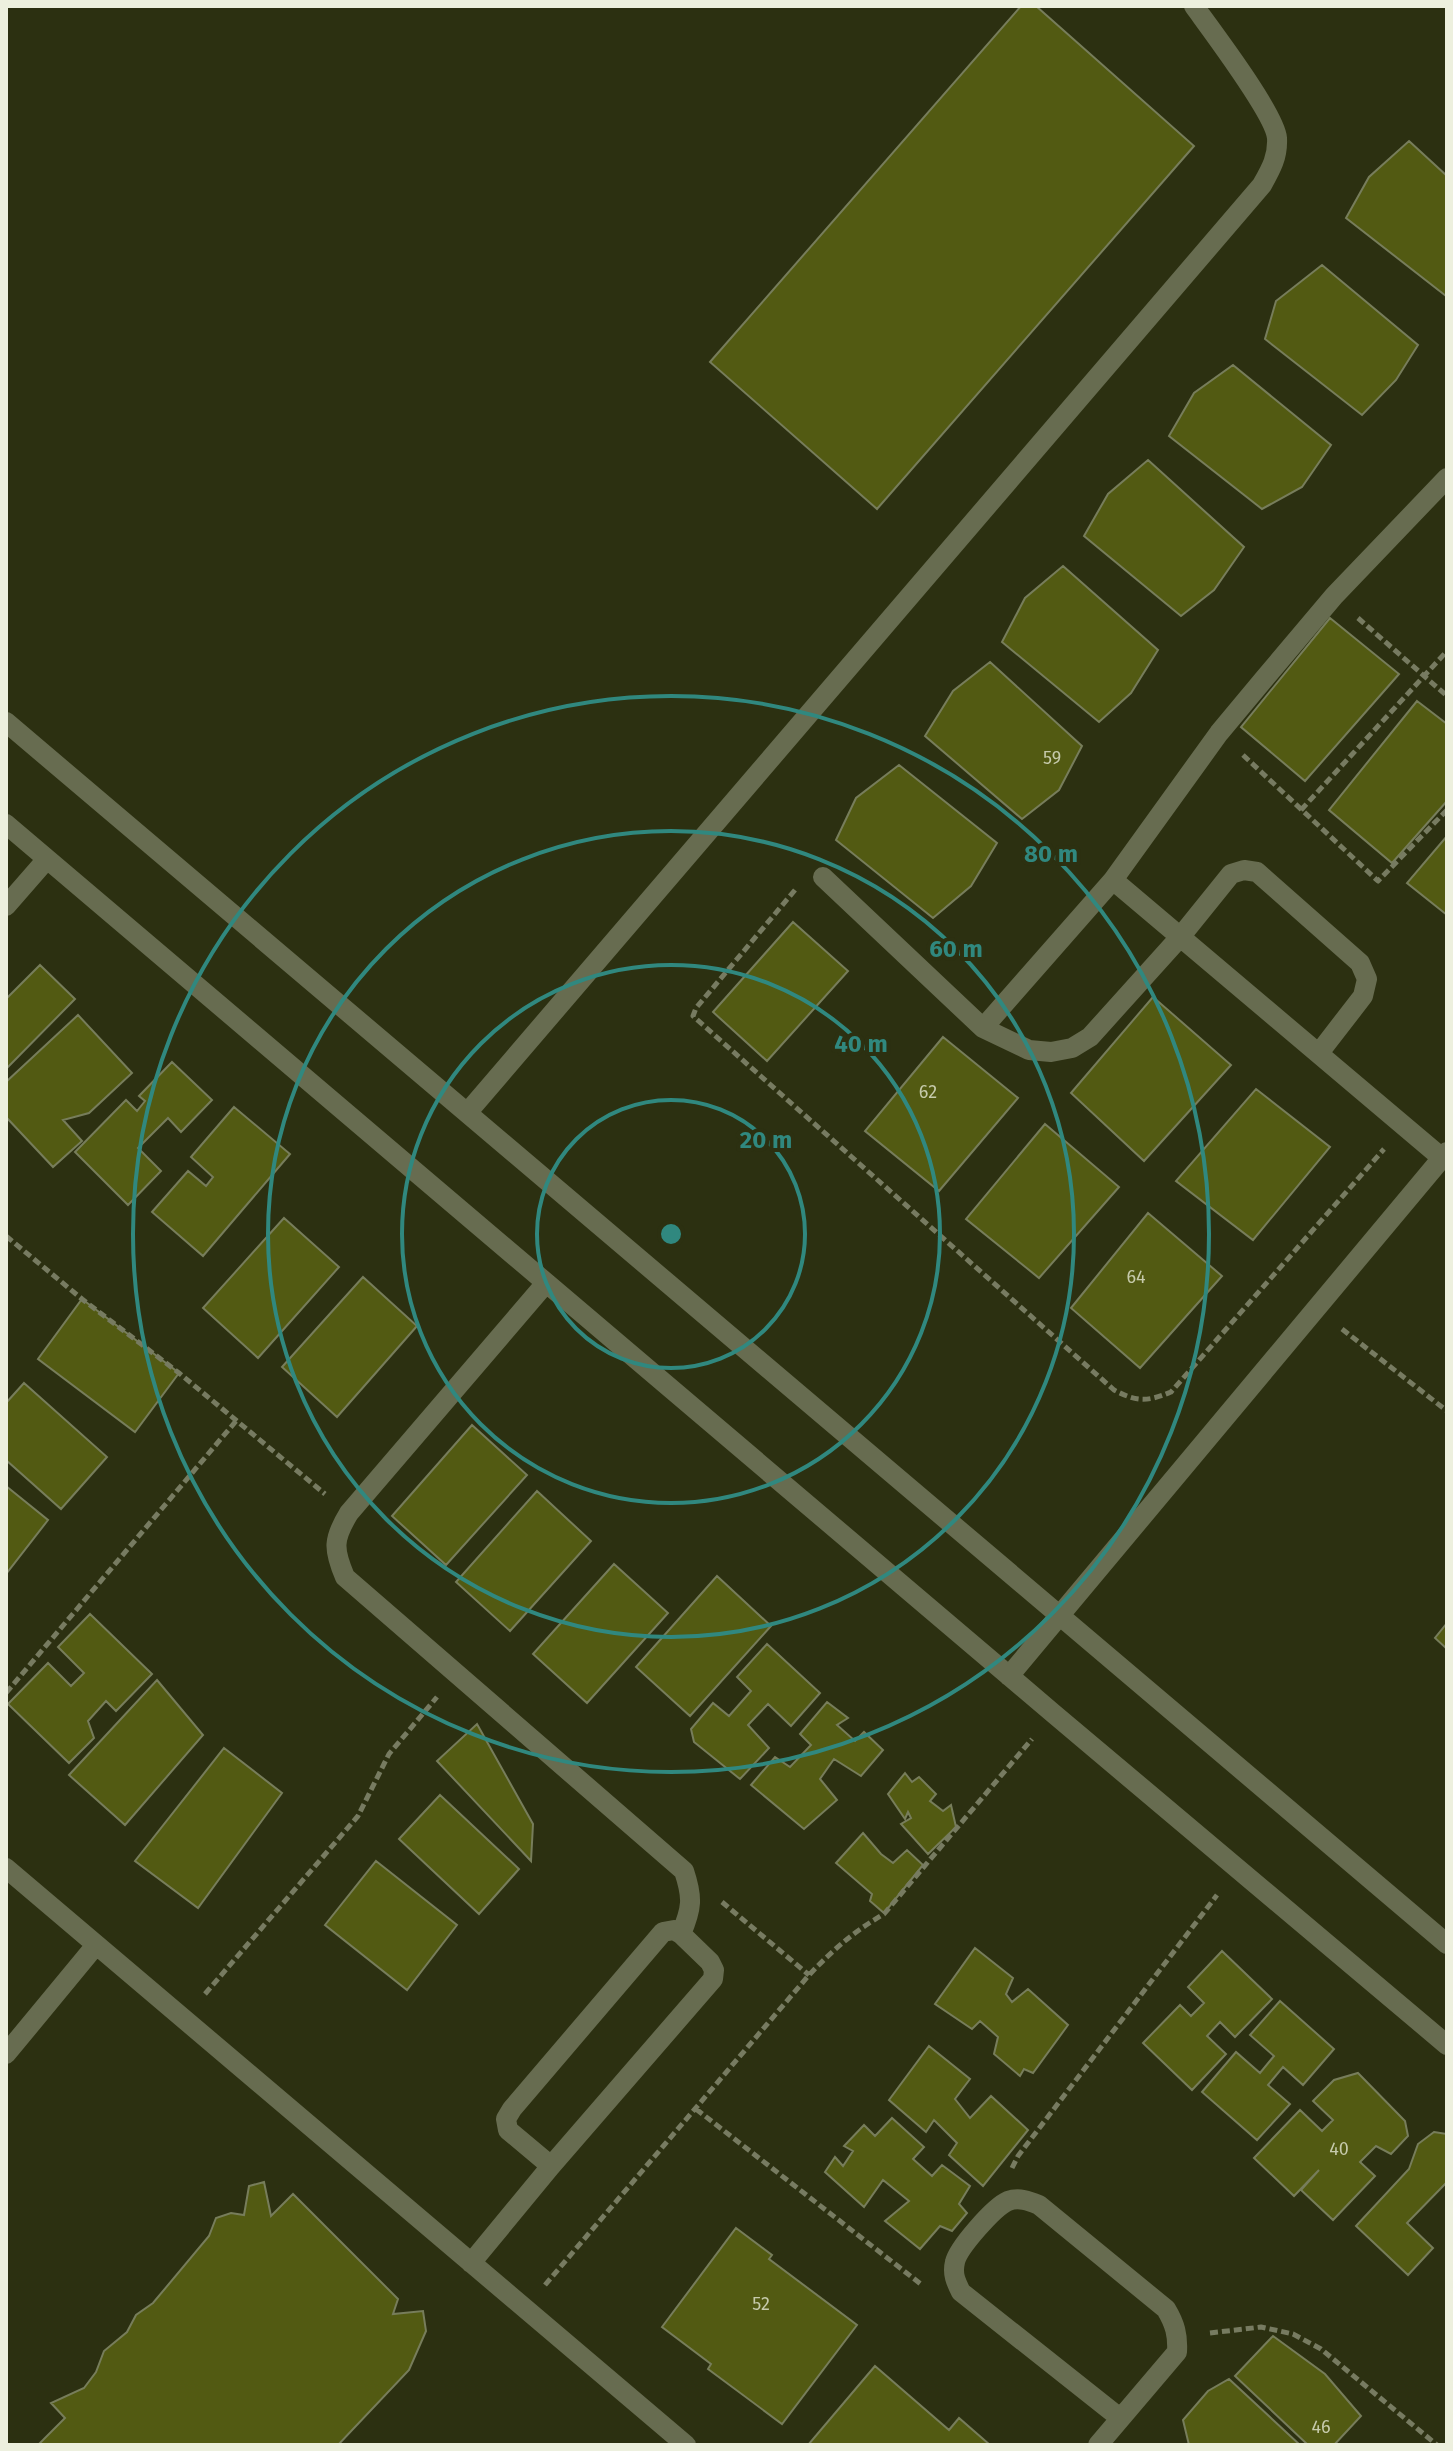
<svg xmlns="http://www.w3.org/2000/svg" width="1453" height="2451" font-family="'Fira Sans',sans-serif">
  <style>
    .building { fill: #525a12; stroke: #777d5b; stroke-width: 2 }
    .lines { fill: none; stroke-linecap: round; stroke-linejoin: round }
    .path { stroke: #777b61; stroke-width: 5; stroke-dasharray: 8 4; stroke-linecap: butt }
    .minor { stroke: #676c50; stroke-width: 20 }
    .ring { fill: none; stroke: #30887f; stroke-width: 4 }
    .labels { text-anchor: middle; stroke-width: 8; stroke-linejoin: round; paint-order: stroke }
    .number-label { font-size: 18px; fill: #c6caab }
    .centre { fill: #30887f; stroke: #2c3011; stroke-width: 4 }
    .ring-label { font-size: 24px; text-anchor: middle; font-weight: bold; fill: #30887f; stroke: #2c3011; stroke-width: 8; stroke-linejoin: round; paint-order: stroke }
  </style>
  <rect width="100%" height="100%" fill="#2c3011"/>
  <!-- building -->
  <path class="building" d="M1021,6H1036L1194,146L877,509L710,362Z
    M1409,141L1447,176L1446,296L1346,218L1369,177Z
    M1322,265L1418,345L1396,380L1362,415L1265,339L1276,301Z
    M1233,365L1331,445L1302,487L1262,509L1169,436L1194,393Z
    M1148,460L1244,547L1214,590L1181,616L1084,536L1108,494Z
    M1063,566L1158,650L1131,693L1099,722L1002,642L1025,598Z
    M1330,618L1399,674L1305,781L1241,727Z
    M990,662L1082,746L1059,790L1022,819L925,736L953,691Z
    M1417,701L1447,724V801L1392,863L1329,810Z
    M899,765L997,843L971,886L933,918L836,840L856,798Z
    M1447,836V915L1407,883Z
    M793,922L848,971L767,1061L713,1012Z
    M40,965L75,999L6,1069V999Z
    M1153,997L1231,1065L1144,1161L1071,1093Z
    M78,1015L132,1073L89,1113L63,1120L82,1141L53,1167L6,1117V1082Z
    M943,1037L1018,1098L939,1191L865,1131Z
    M172,1062L212,1100L181,1132L168,1118L138,1148L161,1171L128,1205L75,1152L126,1100L137,1111L145,1101L139,1096Z
    M1256,1089L1330,1147L1253,1240L1176,1181Z
    M234,1107L290,1154L203,1256L152,1212L188,1171L206,1186L213,1177L191,1157Z
    M1045,1124L1119,1187L1039,1278L966,1219Z
    M1148,1213L1222,1276L1140,1368L1071,1308Z
    M284,1218L339,1267L258,1358L203,1308Z
    M363,1277L417,1326L337,1417L282,1367Z
    M82,1299L179,1373L135,1432L38,1359Z
    M24,1383L107,1457L61,1509L6,1460V1403Z
    M472,1425L527,1475L446,1565L392,1516Z
    M6,1486L48,1520L6,1574Z
    M537,1491L591,1541L510,1631L456,1582Z
    M614,1564L668,1613L587,1703L533,1654Z
    M717,1576L771,1626L690,1716L636,1667Z
    M90,1614L152,1674L116,1711L106,1701L88,1721L94,1738L69,1763L8,1704L48,1663L71,1686L84,1673L58,1647Z
    M1447,1623V1649L1435,1638Z
    M767,1644L820,1693L791,1726L768,1704L748,1725L769,1748L740,1779L694,1742L691,1729L713,1703L729,1716L751,1691L737,1677Z
    M157,1680L203,1735L125,1825L69,1775Z
    M827,1702L848,1718L837,1725L855,1741L864,1732L883,1750L861,1776L834,1759L820,1779L837,1800L804,1829L751,1785L775,1757L790,1767L811,1745L800,1734Z
    M477,1724L533,1824L531,1861L437,1761Z
    M224,1748L282,1793L198,1908L135,1861Z
    M905,1773L912,1782L919,1777L936,1794L930,1801L943,1811L951,1805L956,1827L928,1854L901,1824L911,1818L908,1812L905,1819L888,1794Z
    M440,1795L519,1869L479,1914L399,1839Z
    M863,1833L881,1854L893,1863L907,1850L923,1865L884,1913L870,1901L872,1894L836,1863Z
    M376,1861L457,1925L407,1990L325,1925Z
    M975,1948L1013,1978L1006,1994L1012,2002L1028,1989L1068,2025L1033,2073L1024,2069L1020,2076L994,2054L998,2037L980,2021L972,2029L935,2004Z
    M1222,1951L1272,1999L1235,2037L1220,2022L1207,2036L1226,2054L1192,2090L1143,2043L1180,2005L1191,2016L1204,2003L1188,1987Z
    M1280,2001L1334,2049L1303,2085L1283,2067L1268,2085L1290,2104L1257,2140L1202,2092L1236,2052L1260,2073L1274,2056L1250,2035Z
    M929,2046L970,2079L955,2099L970,2118L991,2096L1028,2130L983,2186L949,2155L957,2143L934,2120L926,2132L889,2100Z
    M1358,2073L1405,2121L1408,2136L1391,2154L1376,2146L1360,2162L1375,2176L1333,2220L1301,2190L1319,2170L1294,2196L1254,2158L1300,2110L1322,2131L1333,2120L1313,2101L1334,2080Z
    M892,2118L924,2147L913,2159L932,2176L942,2165L970,2186L959,2204L967,2213L952,2231L940,2226L920,2249L885,2221L909,2201L883,2180L864,2207L825,2172L835,2157L843,2166L853,2151L844,2146L864,2125L875,2136Z
    M1434,2132L1447,2134V2182L1407,2223L1433,2248L1408,2275L1356,2226L1409,2169L1418,2144Z
    M264,2182L271,2216L293,2194L398,2299L393,2314L423,2311L426,2331L409,2370L338,2445H38L65,2418L51,2403L84,2388L96,2372L104,2351L127,2332L136,2315L153,2303L209,2236L216,2218L231,2213L244,2215L249,2186Z
    M736,2228L772,2255L769,2259L857,2325L782,2424L708,2369L711,2364L662,2327Z
    M1273,2336L1325,2374L1361,2416L1334,2445H1308L1235,2376Z
    M875,2366L949,2430L959,2418L990,2445H808Z
    M1229,2379L1300,2445H1189L1183,2420L1208,2391Z"/>
  <g class="lines">
    <!-- path -->
    <path class="path" d="M1358,618L1447,696
      M1243,755L1378,881L1447,810
      M1301,810L1447,651
      M795,890L696,1008L693,1016L1114,1390C1137,1402 1147,1402 1171,1392L1384,1149
      M6,1236L82,1299L179,1373L325,1494
      M1342,1329L1447,1411
      M6,1693L236,1421
      M722,1902L809,1975
      M205,1994L358,1816L389,1754L437,1697
      M696,2109L922,2285
      M1012,2168L1018,2156L1217,1895
      M545,2285L809,1975C834,1949 853,1932 884,1914L1032,1739
      M1210,2333L1261,2327L1293,2334L1321,2349L1437,2445"/>
    <!-- minor -->
    <path class="minor" d="M6,722L1447,1944
      M6,824L1054,1714L1447,2045
      M823,877L983,1028L1029,1050L1051,1052L1072,1048L1090,1037L1181,936L1231,874L1244,870L1257,872L1360,963L1367,979L1363,996L1319,1053
      M1113,880L1442,1158
      M6,906L47,859
      M983,1028L1113,880L1219,733L1264,679L1334,596L1447,478
      M467,1113L1262,185C1271,169 1278,157 1277,138C1275,114 1212,31 1194,6
      M546,1283L349,1513C333,1539 333,1549 345,1577L684,1871C693,1898 692,1908 681,1934
      M1009,1676L1447,1152
      M6,1868L686,2445
      M6,2054L96,1945
      M471,2263L551,2166L713,1979L714,1970L710,1962L681,1934L674,1930L663,1932L512,2109L506,2119L508,2130L551,2166
      M1098,2445L1177,2352C1178,2335 1175,2324 1166,2309L1039,2205C1029,2201 1019,2197 1008,2201C994,2207 958,2248 955,2262C952,2274 956,2282 961,2292L1120,2418"/>
  </g>
  <!-- distance rings -->
  <g class="ring">
    <circle cx="671" cy="1234" r="134"/>
    <circle cx="671" cy="1234" r="269"/>
    <circle cx="671" cy="1234" r="403"/>
    <circle cx="671" cy="1234" r="538"/>
  </g>
  <g class="labels">
    <!-- number labels -->
    <g class="number-label">
      <text x="1052" y="764">59</text>
      <text x="928" y="1098">62</text>
      <text x="1136" y="1283">64</text>
      <text x="1339" y="2155">40</text>
      <text x="761" y="2310">52</text>
      <text x="1321" y="2433">46</text>
    </g>
  </g>
  <circle cx="671" cy="1234" r="12" class="centre"/>
  <g class="ring-label">
    <text x="1051" y="862">80 m</text>
    <text x="956" y="957">60 m</text>
    <text x="861" y="1052">40 m</text>
    <text x="766" y="1148">20 m</text>
  </g>
  <!-- border -->
  <rect width="1453" height="2451" fill="none" stroke="#edf0de" stroke-width="16"/>
</svg>
